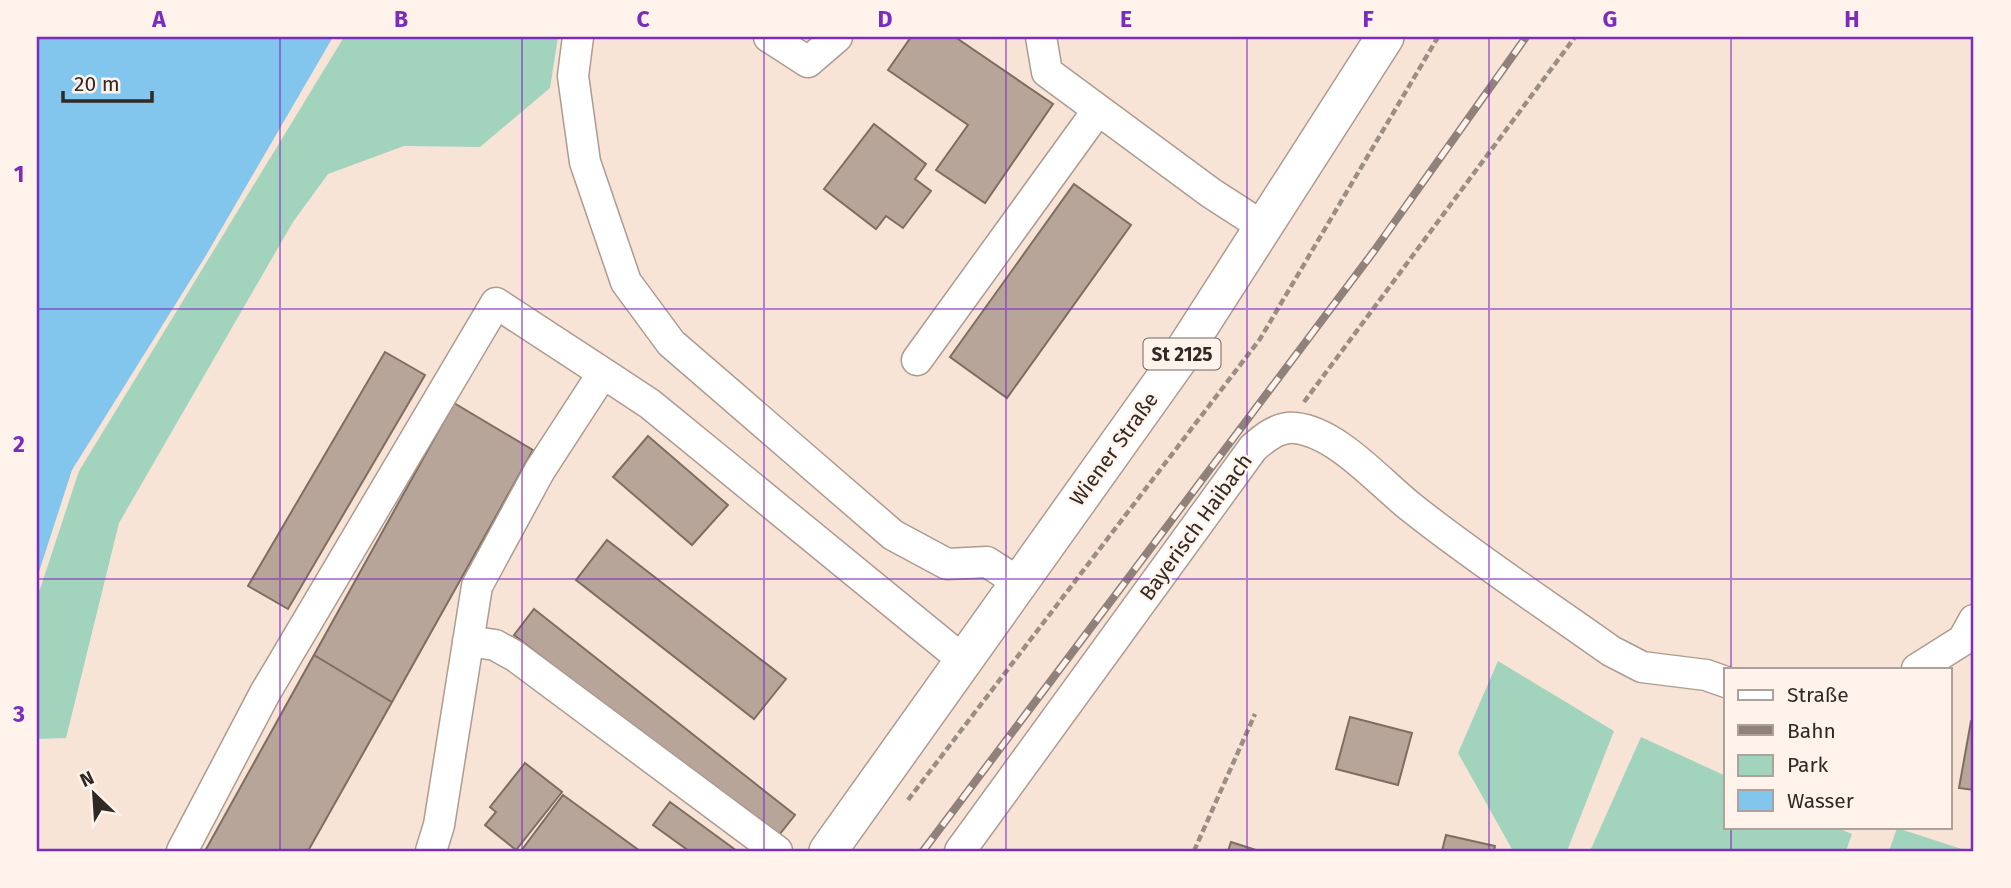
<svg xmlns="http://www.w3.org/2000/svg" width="2011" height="888" font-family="'Fira Sans',sans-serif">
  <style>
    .green { fill: #a2d4bd }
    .water { fill: #82c6ed }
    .building { fill: #b8a599; stroke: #7f6d62; stroke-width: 2 }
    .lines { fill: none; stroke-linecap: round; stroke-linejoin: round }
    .minor-casing { stroke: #ae9b8f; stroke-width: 33 }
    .major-casing { stroke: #ae9b8f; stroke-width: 40 }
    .path { stroke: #9d8e85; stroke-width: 4.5; stroke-dasharray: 7 3.5; stroke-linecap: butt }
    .minor { stroke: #fff; stroke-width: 30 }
    .major { stroke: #fff; stroke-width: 37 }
    .rail-casing { stroke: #90827a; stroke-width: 8 }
    .rail { stroke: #fff3eb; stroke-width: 5; stroke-dasharray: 16; stroke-linecap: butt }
    .grid { fill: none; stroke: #7b2cbf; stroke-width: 2; stroke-opacity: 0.55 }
    .labels { text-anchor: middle; stroke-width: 5; stroke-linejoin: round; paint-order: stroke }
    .shield { fill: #fff3eb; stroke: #6f6660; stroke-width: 2 }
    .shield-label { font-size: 19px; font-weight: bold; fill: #312924 }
    .street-label { font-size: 21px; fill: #312924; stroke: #fff3eb }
    .neatline { fill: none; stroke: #7b2cbf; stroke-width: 2.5 }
    .grid-label { font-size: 23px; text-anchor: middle; font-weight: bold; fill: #7b2cbf }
  </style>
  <rect width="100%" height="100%" fill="#f8e4d7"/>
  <!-- green -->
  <path class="green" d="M344,37H558L550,88L480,147L404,146L328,174L293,222L119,523L66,738L37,739V598L79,471Z
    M1498,661L1614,731L1567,851H1513L1458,753Z
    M1641,737L1726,776V827H1835L1852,834L1846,851H1590Z
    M1897,828L1968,851H1889Z"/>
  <!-- water -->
  <path class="water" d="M37,37H333L205,257L72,470L37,578Z"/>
  <!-- building -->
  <path class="building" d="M911,37H955L1053,104L985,203L936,170L968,125L888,70Z
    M874,124L926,164L915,179L931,191L903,228L886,216L876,229L824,189Z
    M1074,184L1131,225L1007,398L950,357Z
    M385,352L425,375L288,609L248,586Z
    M454,403L533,450L392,702L314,655Z
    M648,436L728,505L692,545L613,477Z
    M607,540L786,679L754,719L576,580Z
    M534,609L795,815L775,840L514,635Z
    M314,655L392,702L308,851H205Z
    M1350,717L1412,733L1398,785L1336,769Z
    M1971,721H1974V790L1959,788Z
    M525,763L562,792L516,850L485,825L496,812L490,807Z
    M563,795L640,851H521Z
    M670,802L737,851H689L653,825Z
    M1446,835L1495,846L1494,851H1442Z
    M1231,842L1259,851H1228Z"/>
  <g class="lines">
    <defs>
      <path id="minor" d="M578,37L573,76L585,162L626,282L671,343L893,535L947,564L987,562L1018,582
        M769,37L808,62L837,37
        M1041,37L1047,72L1211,193L1265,228
        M917,360L1098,110
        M468,641L495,645L515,656L777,851
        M1917,669L1963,640L1974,620
        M182,851L265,693L496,303L603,373
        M431,851L439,825L477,586L540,470L603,373L650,404L963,660
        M960,851L1253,448C1264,438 1279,426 1295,428C1337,432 1380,483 1412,508C1476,559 1545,604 1611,651L1642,667L1706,675L1726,682"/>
      <path id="major" d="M828,851L1180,357L1385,37"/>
    </defs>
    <!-- minor casing -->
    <use href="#minor" class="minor-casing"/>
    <!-- major casing -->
    <use href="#major" class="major-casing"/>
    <!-- path -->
    <path class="path" d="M1304,402L1575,37
      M908,800L1260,339L1438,37
      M1194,851L1255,714"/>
    <!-- minor -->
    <use href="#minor" class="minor"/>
    <!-- major -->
    <use href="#major" class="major"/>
    <defs>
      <path id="rail" d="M923,851L1374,251L1526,37"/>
    </defs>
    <!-- rail casing -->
    <use href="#rail" class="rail-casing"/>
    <!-- rail -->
    <use href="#rail" class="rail"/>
  </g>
  <!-- grid -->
  <path class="grid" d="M280,37V851M522,37V851M764,37V851M1006,37V851M1247,37V851M1489,37V851M1731,37V669M37,309H1974M37,579H1974M1731,827V851"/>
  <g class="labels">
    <!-- shield labels -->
    <rect class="shield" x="1143.5" y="338.5" width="77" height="31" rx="5"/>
    <g class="shield-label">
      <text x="1182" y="361">St 2125</text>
    </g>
    <!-- street labels -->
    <g class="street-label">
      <text transform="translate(1114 449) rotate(-54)" y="7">Wiener Straße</text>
      <text transform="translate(1196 527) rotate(-54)" y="7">Bayerisch Haibach</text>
    </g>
  </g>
  <!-- border -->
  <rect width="2011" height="888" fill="none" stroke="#fff3eb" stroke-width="77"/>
  <!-- legend -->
  <rect x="1724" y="668" width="228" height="161" fill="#fff3eb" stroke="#ada29b" stroke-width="2"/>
  <rect x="1738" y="690" width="35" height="10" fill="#ffffff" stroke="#ada29b" stroke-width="2"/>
  <text x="1787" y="702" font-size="21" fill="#312924">Straße</text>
  <rect x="1738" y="725" width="35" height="10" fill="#90827a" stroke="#ada29b" stroke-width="2"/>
  <text x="1787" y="738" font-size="21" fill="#312924">Bahn</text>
  <rect x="1738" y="755" width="35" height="21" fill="#a2d4bd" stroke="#ada29b" stroke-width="2"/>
  <text x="1787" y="772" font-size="21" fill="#312924">Park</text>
  <rect x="1738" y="790" width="35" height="21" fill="#82c6ed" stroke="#ada29b" stroke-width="2"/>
  <text x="1787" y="808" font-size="21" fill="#312924">Wasser</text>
  <!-- north arrow -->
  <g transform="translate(94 794) rotate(335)" stroke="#fff3eb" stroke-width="5" paint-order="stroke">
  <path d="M0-5L12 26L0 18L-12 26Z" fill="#312924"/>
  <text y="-10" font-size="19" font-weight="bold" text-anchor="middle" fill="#312924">N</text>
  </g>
  <!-- scale -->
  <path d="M63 91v10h89v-10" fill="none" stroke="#312924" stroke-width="3.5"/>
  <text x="74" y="91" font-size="21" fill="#312924" stroke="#fff3eb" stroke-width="5" paint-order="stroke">20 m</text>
  <rect x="38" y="38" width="1934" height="812" class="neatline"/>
  <g class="grid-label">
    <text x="159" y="27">A</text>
    <text x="401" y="27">B</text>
    <text x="643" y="27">C</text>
    <text x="885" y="27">D</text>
    <text x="1126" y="27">E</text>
    <text x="1368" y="27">F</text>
    <text x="1610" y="27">G</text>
    <text x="1852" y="27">H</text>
    <text x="19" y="182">1</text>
    <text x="19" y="452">2</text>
    <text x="19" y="722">3</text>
  </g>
</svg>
